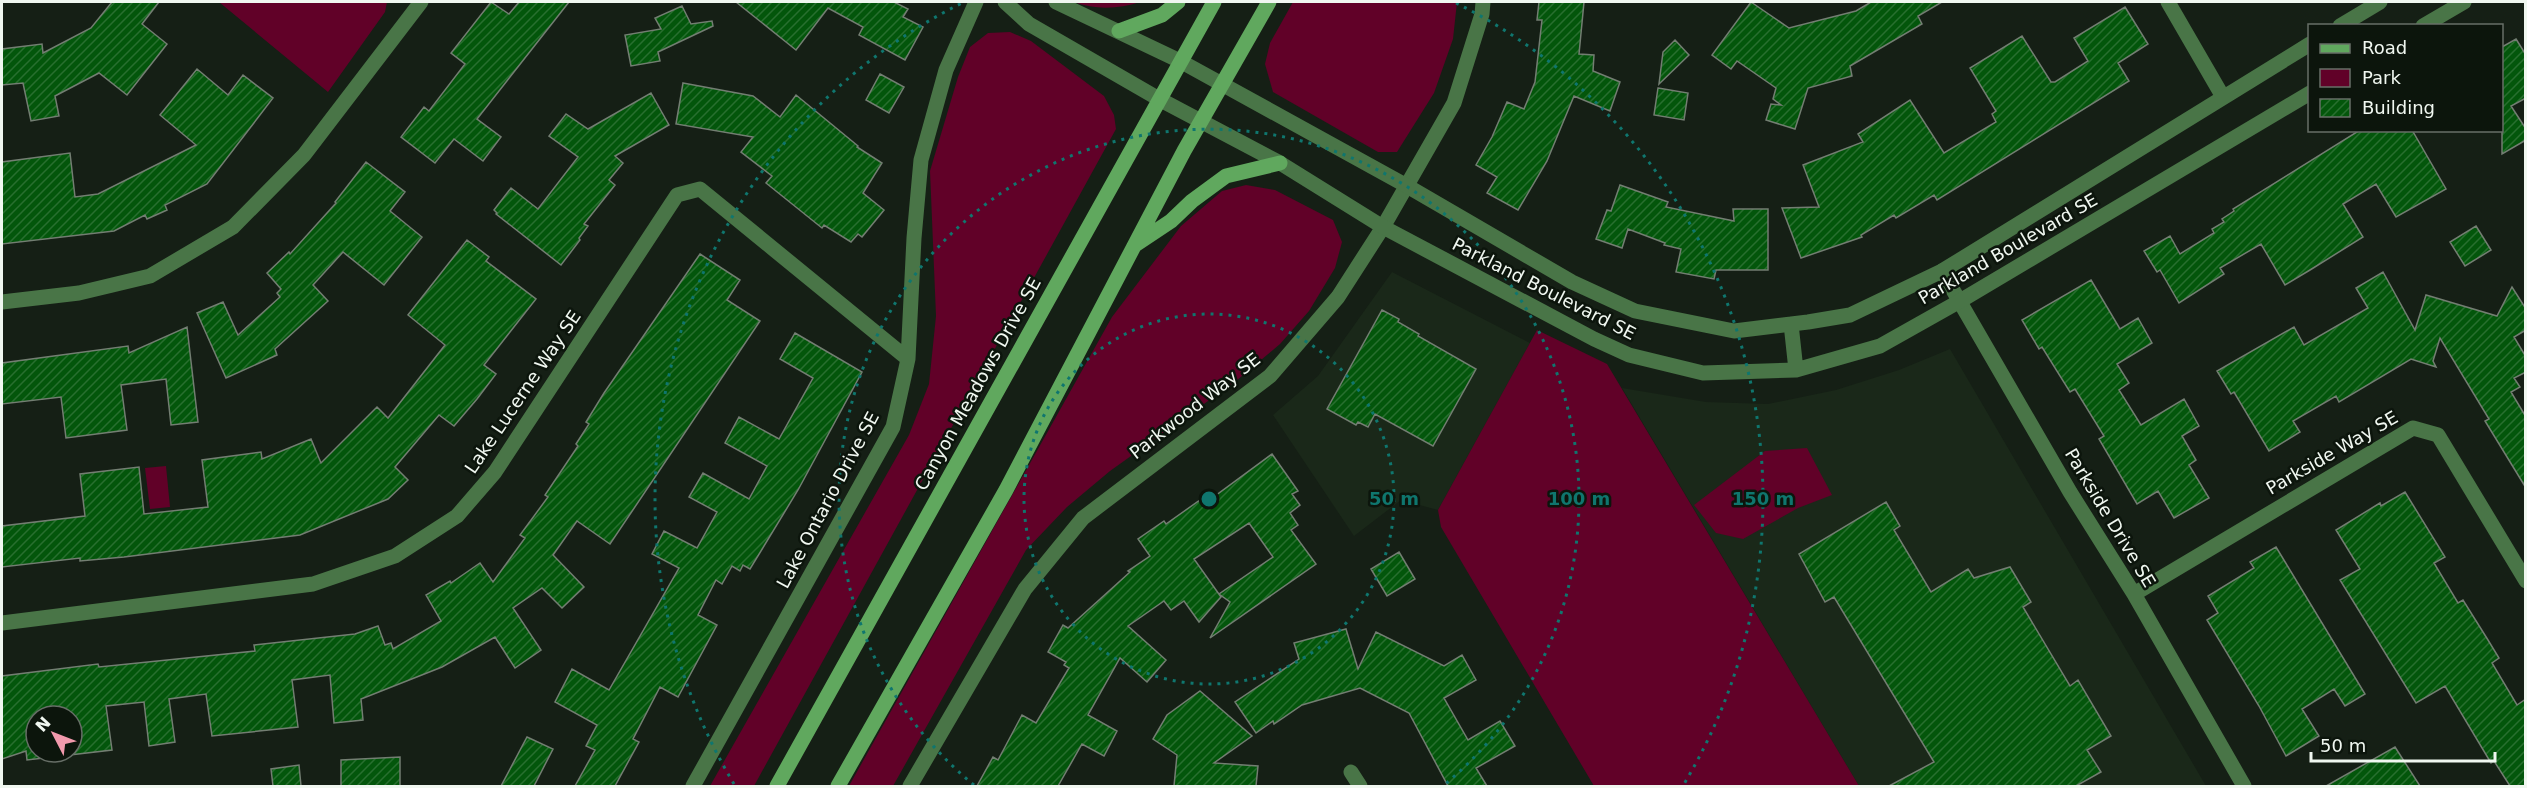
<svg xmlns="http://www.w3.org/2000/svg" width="2527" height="788" font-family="'DejaVu Sans',sans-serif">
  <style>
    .built { fill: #1a2819 }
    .green { fill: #610128 }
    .building { fill: url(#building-hatch); stroke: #737e72; stroke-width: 1.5; fill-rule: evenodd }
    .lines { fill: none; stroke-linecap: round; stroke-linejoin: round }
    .minor { stroke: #497547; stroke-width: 15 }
    .tertiary { stroke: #497547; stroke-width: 15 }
    .secondary { stroke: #60a85e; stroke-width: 15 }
    .ring { fill: none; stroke: #0f766e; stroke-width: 3; stroke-dasharray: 3 6 }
    .labels { text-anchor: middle; stroke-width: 5; stroke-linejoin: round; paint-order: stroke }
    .street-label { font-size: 18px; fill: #f0f7f0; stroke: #0c150c }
    .centre { fill: #0f766e; stroke: #0c150c; stroke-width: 3 }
    .ring-label { font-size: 18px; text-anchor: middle; font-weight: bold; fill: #0f766e; stroke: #0c150c; stroke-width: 5; stroke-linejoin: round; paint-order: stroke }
  </style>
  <defs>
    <pattern id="building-hatch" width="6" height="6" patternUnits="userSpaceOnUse" patternTransform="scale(1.5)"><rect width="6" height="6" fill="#03560b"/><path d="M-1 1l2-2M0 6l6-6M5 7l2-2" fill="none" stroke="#286f2f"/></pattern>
  </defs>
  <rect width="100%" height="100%" fill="#151f15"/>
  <!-- built -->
  <path class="built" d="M1392,272L1530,343L1438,510L1401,500L1354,536L1273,415L1318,376Z
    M1950,349L2206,786H1859L1622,388L1706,402L1768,404L1836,390L1899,370Z"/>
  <!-- green -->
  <path class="green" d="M219,2H387L385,12L328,92Z
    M1074,2H1140C1119,9 1095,10 1074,2Z
    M1293,2H1457L1453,39L1434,93L1397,152H1378L1273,92L1265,64L1270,43Z
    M1010,32L1031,41L1104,96L1114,115L1116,129L754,786H710L909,435L929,384L936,316L930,171L958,77L970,47L988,33Z
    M1246,185L1275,190L1333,220L1342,242L1335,268L1309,311L1280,344L1236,381L1110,471L1067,507L1026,550L893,786H849L1112,317L1181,226L1222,191Z
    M1537,330L1607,364L1859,786H1594L1441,527L1438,510Z
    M1807,448L1832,495L1798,508L1743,539L1716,533L1694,505L1765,451Z
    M166,466L170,507L150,509L145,468Z"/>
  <!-- building -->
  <path class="building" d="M112,2H159L142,24L167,44L127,95L99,73L55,96L59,116L31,121L23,83L2,85V49L42,44L43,53L91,28Z
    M491,2L509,14L519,2H569L477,119L501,137L483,161L454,139L435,163L401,137L424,107L429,111L465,64L451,53Z
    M736,2H894L908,9L903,17L923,27L905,60L859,35L863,27L828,8L796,50Z
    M1539,2H1584L1579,54L1594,55L1593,71L1620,82L1610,111L1574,96L1547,161L1518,210L1487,193L1497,177L1476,165L1492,137L1507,102L1524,109L1535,82L1542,20H1537Z
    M1751,2L1789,28L1856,11L1871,2H1942L1918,16L1922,24L1850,66L1852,76L1808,88L1795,129L1766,120L1771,104L1781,105L1773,99L1776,88L1737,61L1731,69L1712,55Z
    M682,6L691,24L712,21L713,26L658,52L660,61L631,66L625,35L661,29L655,18Z
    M2125,7L2148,44L2118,63L2129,81L1937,200L1934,195L1896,218L1894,215L1861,235L1862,237L1801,258L1782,208L1819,207L1803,165L1863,142L1858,134L1910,100L1944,153L1996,122L1992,114L1996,111L1970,68L2022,36L2051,82H2055L2088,61L2074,38Z
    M2516,39L2526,55V98L2511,106L2526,129V140L2502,154V47Z
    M1675,40L1689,55L1659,84L1663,52Z
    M197,69L228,95L243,75L273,98L207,184L165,205L167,210L147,219L145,215L114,231L2,244V162L70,153L75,197L98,194L196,145L160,115Z
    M880,74L904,87L889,113L866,100Z
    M683,83L753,96L780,117L796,95L858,146L857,147L882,163L863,193L884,210L862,237L858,234L851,242L824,225L822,228L766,183L772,176L741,152L753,137L676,124Z
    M1658,88L1688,93L1684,120L1654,115Z
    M651,93L669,125L615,156L623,163L609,180L615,185L584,224L588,226L579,238L580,240L561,265L496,214L497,213L494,210L511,188L538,209L578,157L549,136L566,114L588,129Z
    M2360,130H2412L2446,189L2396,217L2376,184L2343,204L2363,237L2310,270L2285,285L2261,244L2220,268L2224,274L2179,303L2160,270L2157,272L2144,251L2170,236L2180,254L2214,233L2212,229L2224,222L2222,219L2234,211L2233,209Z
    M366,162L405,192L390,211L422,237L384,285L343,252L313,285L328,301L275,349L277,355L226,378L197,313L223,302L238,335L280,297L277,293L281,289L267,273L289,252L290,254L336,203L335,202Z
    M1620,185L1668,202L1666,207L1734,221L1733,209H1768V270H1716L1714,279L1676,272L1681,249L1664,245L1665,243L1628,229L1622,248L1596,239L1607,210L1611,211Z
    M2476,226L2491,250L2465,266L2450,242Z
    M467,240L489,257L486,261L536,299L484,365L496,374L477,399L454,426L439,415L395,467L408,480L388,499L300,535L124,557L80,561V558L2,567V526L85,516L80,474L139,467L144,514L208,507L202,460L261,452L262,459L311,439L321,463L377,407L388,418L445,345L408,315Z
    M700,254L740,280L727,300L760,321L610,544L577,521L553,555L584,587L562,608L542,588L513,608L541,650L515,668L495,637L442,667L361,699L363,720L334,723L330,675L292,680L298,727L212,736L206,694L169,699L175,742L149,746L144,702L106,706L112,750L27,760L26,751L2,759V676L98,664L99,667L255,651L254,645L355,634L378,626L385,645L391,643L393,649L441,621L426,595L450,581L451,583L480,563L493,582L525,538L520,535L548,497L545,495L578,446L576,444L589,424L586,422L604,393ZM36,716H72V752H36Z
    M2383,272L2415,330L2426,295L2497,316L2512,287L2526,309V330L2514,337L2526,357V372L2514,378L2520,387L2511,392L2526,417V488L2485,421L2489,419L2440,338L2433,361L2436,367L2411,359L2339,402L2336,396L2293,421L2300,432L2269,451L2234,392L2231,394L2217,371L2294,327L2304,345L2368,308L2356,288Z
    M2091,280L2120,329L2138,318L2152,343L2117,364L2129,383L2119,390L2141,425L2184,399L2199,426L2182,436L2196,460L2189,465L2209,498L2174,518L2158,491L2137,504L2099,439L2104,436L2075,389L2070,392L2042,347L2039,349L2022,320Z
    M1382,310L1399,319L1398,322L1419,334L1418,336L1476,369L1433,446L1375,414L1368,427L1358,422L1356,425L1327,409Z
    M187,327L198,422L171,425L166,379L121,385L127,430L66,438L61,397L2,404V363L128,346L129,353Z
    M795,333L862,372L798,490L750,569L743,565L740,571L732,566L722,584L716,580L698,615L717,625L678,697L660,687L633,739L639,742L615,786H575L595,750L586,746L597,725L555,702L572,669L609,690L679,568L652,554L664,531L697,548L717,512L689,497L703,473L749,499L767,466L725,443L739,417L779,439L813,378L780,359Z
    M1272,454L1298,491L1292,494L1300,505L1290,513L1298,525L1291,530L1316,564L1210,638L1230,602L1219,594L1273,557L1249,523L1194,559L1221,597L1199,622L1184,601L1171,610L1164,601L1128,626L1166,660L1147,682L1120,658L1088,715L1117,731L1104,756L1082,744L1058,786H977L993,757L998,760L1022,715L1036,723L1069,668L1064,665L1066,662L1048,652L1063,625L1068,628L1130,572L1128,571L1150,556L1138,539L1164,521L1166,524L1200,500L1204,504Z
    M2405,492L2445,557L2434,563L2458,603L2463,600L2488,640L2499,658L2492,663L2517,705L2526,699V786H2510L2494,761L2491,763L2445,686L2416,703L2340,580L2360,569L2336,530L2380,503L2381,506Z
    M1886,502L1900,526L1894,530L1931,592L1968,569L1974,578L2010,567L2031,602L2023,607L2070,686L2078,680L2111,736L2087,750L2101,772L2076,786H1889L1934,762L1834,597L1825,602L1799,554Z
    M2276,547L2365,694L2345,706L2334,689L2302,709L2319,736L2286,756L2259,706L2207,620L2218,613L2208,596L2254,568L2250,562Z
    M1399,552L1415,579L1387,596L1371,569Z
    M1346,629L1358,669L1376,632L1444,666L1462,655L1476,680L1444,698L1468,740L1500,721L1515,746L1476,768L1487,786H1448L1409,713L1360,688L1302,705L1274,724L1273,721L1256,733L1235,702L1299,659L1294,643Z
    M1200,691L1252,736L1214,763L1258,766L1256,786H1174L1177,755L1153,739L1167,715Z
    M527,737L553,749L534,786H501Z
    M2395,747L2420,786H2326Z
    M400,757V786H341V760Z
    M299,765L301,786H273L271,769Z"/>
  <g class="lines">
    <!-- minor -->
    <path class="minor" d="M1005,2L1029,24L1159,99
      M1056,2L1180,61
      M2168,2L2223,97
      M1942,271L2070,492L2134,594L2244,786
      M2,302L79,293L150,276L233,227L304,155L421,2
      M2134,594L2413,428L2438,435L2526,581
      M2,623L313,584L395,556L457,516L495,472L677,195L700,189L908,359
      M1351,772L1360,786
      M693,786L893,427L908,359L914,238L921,160L946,70L976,2
      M910,786L1025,589L1083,518L1270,376L1338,297L1383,227L1454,103L1482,14L1483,2"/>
    <!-- tertiary -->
    <path class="tertiary" d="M2340,26L2380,2
      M2423,26L2464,2
      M1180,61L1407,186L1572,282L1635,311L1734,331L1808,322L1850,315L1942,271L2310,44
      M1159,99L1280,163L1383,227L1594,339L1629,355L1703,373L1796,370L1880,346L1960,301L2310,93
      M1791,324L1796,370"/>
    <!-- secondary -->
    <path class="secondary" d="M1119,31L1162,15L1178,2
      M1135,245L1171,221L1192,201L1226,176L1280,163
      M777,786L1214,2
      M838,786L1006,490L1184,151L1269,2"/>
  </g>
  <!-- distance rings -->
  <g class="ring">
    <circle cx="1209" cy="499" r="185"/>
    <path d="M974 785A370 370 0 1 1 1444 785"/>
    <path d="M734 784A554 554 0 0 1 962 3M1456 3A554 554 0 0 1 1684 784"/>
  </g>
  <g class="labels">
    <!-- street labels -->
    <g class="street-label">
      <text transform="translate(2008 249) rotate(-30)" y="6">Parkland Boulevard SE</text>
      <text transform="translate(1544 289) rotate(27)" y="6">Parkland Boulevard SE</text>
      <text transform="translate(978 384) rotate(-61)" y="6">Canyon Meadows Drive SE</text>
      <text transform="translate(523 392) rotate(-56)" y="6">Lake Lucerne Way SE</text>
      <text transform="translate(1195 406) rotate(-38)" y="6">Parkwood Way SE</text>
      <text transform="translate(2332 453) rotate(-30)" y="6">Parkside Way SE</text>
      <text transform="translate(828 500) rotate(-62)" y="6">Lake Ontario Drive SE</text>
      <text transform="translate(2110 518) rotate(59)" y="6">Parkside Drive SE</text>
    </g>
  </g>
  <circle cx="1209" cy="499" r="9" class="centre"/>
  <g class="ring-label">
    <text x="1394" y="505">50 m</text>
    <text x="1579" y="505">100 m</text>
    <text x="1763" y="505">150 m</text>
  </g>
  <!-- border -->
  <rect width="2527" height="788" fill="none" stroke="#f0f7f0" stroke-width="6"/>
  <!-- legend -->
  <rect x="2308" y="24" width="195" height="108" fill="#0c150c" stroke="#676f67" stroke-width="1.5"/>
  <rect x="2320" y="44" width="30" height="9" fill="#60a85e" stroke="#676f67" stroke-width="1.5"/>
  <text x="2362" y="54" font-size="18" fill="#f0f7f0">Road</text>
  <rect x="2320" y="69" width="30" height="18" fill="#610128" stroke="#676f67" stroke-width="1.5"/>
  <text x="2362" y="84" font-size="18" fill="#f0f7f0">Park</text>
  <rect x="2320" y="99" width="30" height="18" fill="url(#building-hatch)" stroke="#676f67" stroke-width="1.5"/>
  <text x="2362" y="114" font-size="18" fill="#f0f7f0">Building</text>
  <!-- north arrow -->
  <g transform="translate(54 734) rotate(312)"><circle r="28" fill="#0c150c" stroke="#676f67" stroke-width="1.5"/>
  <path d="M0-4.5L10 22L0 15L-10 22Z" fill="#f29aad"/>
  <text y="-9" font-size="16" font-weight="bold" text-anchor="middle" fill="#f0f7f0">N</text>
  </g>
  <!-- scale -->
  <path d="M2311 752v9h184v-9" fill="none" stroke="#f0f7f0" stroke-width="3"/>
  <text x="2320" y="752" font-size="18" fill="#f0f7f0" stroke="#0c150c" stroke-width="4.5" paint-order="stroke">50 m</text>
</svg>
